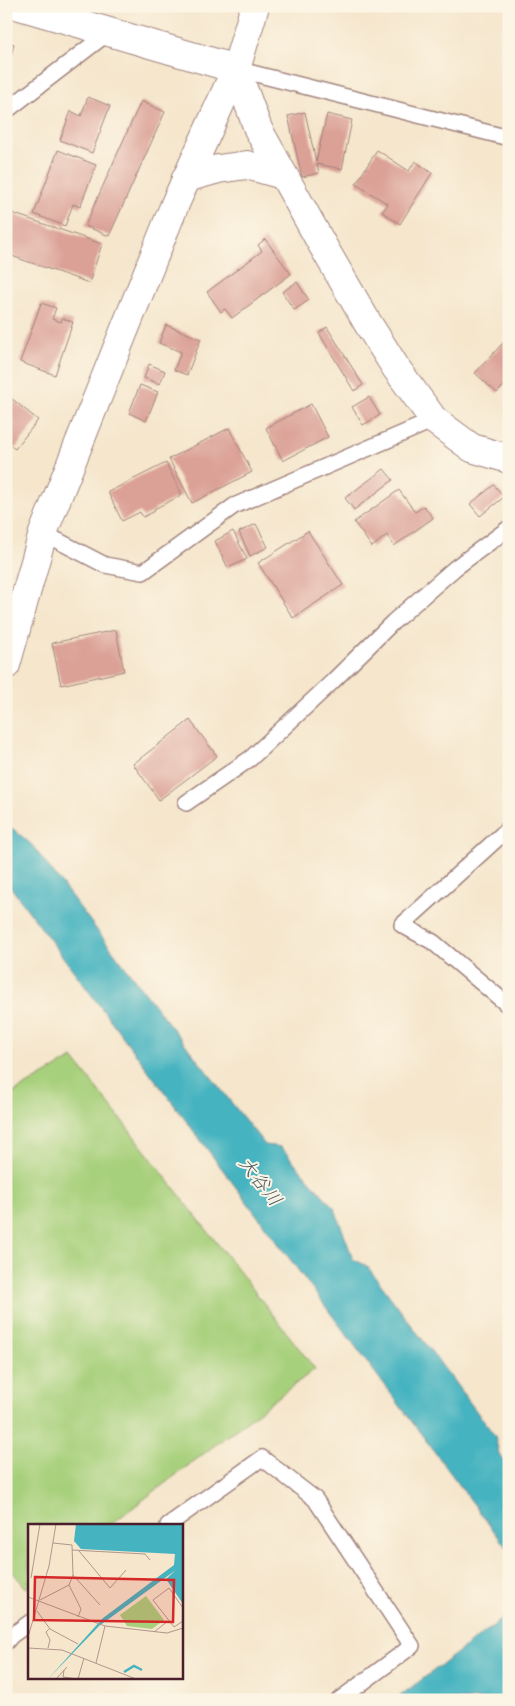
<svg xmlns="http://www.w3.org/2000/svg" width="515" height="1706" font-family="'Playpen Sans','Klee One',sans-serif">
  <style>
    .green { fill: #a7d07c; stroke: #787854 }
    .water { fill: #45b3c0; stroke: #486976 }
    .building { fill: #dba197 }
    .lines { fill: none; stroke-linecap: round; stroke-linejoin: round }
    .lane-casing { stroke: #a0827c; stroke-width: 18 }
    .street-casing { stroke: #a0827c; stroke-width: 30 }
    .secondary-casing { stroke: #a0827c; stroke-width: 30 }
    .path { stroke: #a0827c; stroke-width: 3; stroke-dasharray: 4 4; stroke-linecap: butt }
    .lane { stroke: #fff; stroke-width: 15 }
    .street { stroke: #fff; stroke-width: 28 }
    .secondary { stroke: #fff; stroke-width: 28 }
    .labels { text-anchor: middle; stroke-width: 4; stroke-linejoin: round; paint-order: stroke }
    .water-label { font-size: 19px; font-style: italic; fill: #485a67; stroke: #fcf5e5 }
    .inset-river { fill: none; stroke: #45b3c0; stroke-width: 2.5 }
    .inset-road { fill: none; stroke: #b1968c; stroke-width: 1 }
    .view { fill: #d62828; fill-opacity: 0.15; stroke: #d62828; stroke-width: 2.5 }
    .inset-edge { fill: none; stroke: #4a1f2b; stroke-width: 2.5 }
  </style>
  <rect width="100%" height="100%" fill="#fcf5e5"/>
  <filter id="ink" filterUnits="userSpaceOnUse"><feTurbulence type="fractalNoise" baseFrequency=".02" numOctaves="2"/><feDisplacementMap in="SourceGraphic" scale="10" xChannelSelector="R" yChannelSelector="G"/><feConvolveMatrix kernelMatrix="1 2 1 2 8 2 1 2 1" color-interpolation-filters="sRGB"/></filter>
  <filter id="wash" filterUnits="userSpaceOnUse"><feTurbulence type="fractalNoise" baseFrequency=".0096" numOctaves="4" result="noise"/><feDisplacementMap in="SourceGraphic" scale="20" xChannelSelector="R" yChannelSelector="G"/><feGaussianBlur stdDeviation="1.12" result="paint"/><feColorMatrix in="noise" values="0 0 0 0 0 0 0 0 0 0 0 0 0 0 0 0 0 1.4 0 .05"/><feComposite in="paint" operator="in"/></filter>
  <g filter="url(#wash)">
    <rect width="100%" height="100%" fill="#f5e6cc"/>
    <!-- green -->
    <path class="green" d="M73,1058L315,1369L110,1525H29V1586L26,1588L6,1564V1097Z"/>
    <!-- water -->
    <path class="water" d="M6,823L32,845L155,1006L265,1145L281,1147L335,1209L353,1259L367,1266L495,1436L499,1454L509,1467V1551L6,881Z
      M509,1614V1700H395L400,1696Z"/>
    <g id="blocks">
      <!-- building -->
      <path class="building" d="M6,41L14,44L7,71H6Z
        M88,97L110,106L92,153L60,140L71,111L81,116Z
        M141,101L165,112L109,236L85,226Z
        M305,112L316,162L327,114L352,120L342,169L317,164L319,173L302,177L288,116Z
        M58,150L96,165L80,207L73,204L65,226L34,214Z
        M377,150L409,171L415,161L432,173L400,224L382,212L388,204L356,184Z
        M6,211L102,244L89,283L6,254Z
        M265,239L291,274L232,318L225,309L221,312L207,292L262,251L258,245Z
        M297,282L309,300L294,310L282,292Z
        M41,303L56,308L52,319L61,322L62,318L73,322L55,375L20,362Z
        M166,325L201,339L187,375L174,370L181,352L159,343Z
        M327,327L363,385L354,391L319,333Z
        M504,342L509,347V380L497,393L475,373Z
        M149,364L165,371L160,384L144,378Z
        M140,385L158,392L146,421L129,413Z
        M6,394L38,420L15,449L6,442Z
        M369,397L380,415L363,425L352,407Z
        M311,404L328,437L283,461L266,428Z
        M229,428L252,472L192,503L169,459Z
        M166,463L182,495L154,509L155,511L143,517L140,512L122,521L108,492Z
        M384,469L393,480L354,510L345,498Z
        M494,485L504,497L480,516L470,504Z
        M399,490L415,512L424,506L433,518L394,546L387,535L372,547L354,522Z
        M256,524L268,547L250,556L239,532Z
        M233,531L247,559L228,568L215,541Z
        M308,531L343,585L293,618L258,563Z
        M116,630L124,671L61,685L52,643Z
        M190,720L217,756L159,800L133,764Z"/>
    </g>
  </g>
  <g filter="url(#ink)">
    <use href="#blocks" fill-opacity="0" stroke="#a0827c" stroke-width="1"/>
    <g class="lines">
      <defs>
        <path id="lane" d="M236,69L509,138
          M6,111L109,32
          M43,533L105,565L143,572L234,506L434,420
          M186,803L251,758L331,683L393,622L455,568L509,528
          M509,828L402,925L433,942L509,1006
          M168,1525L262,1458L315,1499L412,1646L339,1700
          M6,1642L11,1636L29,1623"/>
        <path id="street" d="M20,6L236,69L258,129L323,246L367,322L396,368L434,420L472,448L509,459
          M186,178L218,169L247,165L283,175"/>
        <path id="secondary" d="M6,665L43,533L175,204L236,69L255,6"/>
      </defs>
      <!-- lane casing -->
      <use href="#lane" class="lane-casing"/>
      <!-- street casing -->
      <use href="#street" class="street-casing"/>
      <!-- secondary casing -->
      <use href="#secondary" class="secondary-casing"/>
      <!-- path -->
      <path class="path" d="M400,1696L403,1700"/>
      <!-- lane -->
      <use href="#lane" class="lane"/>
      <!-- street -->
      <use href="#street" class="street"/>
      <!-- secondary -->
      <use href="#secondary" class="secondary"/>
    </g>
  </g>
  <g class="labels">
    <!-- water labels -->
    <g class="water-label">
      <text transform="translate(261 1181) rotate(52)" y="7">大谷川</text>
    </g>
  </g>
  <!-- overview -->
  <g transform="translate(28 1524)">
    <rect width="155" height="155" fill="#f5e6cc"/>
    <path d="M118,72L136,96L124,105L99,102L92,91Z" fill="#a7d07c"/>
    <path d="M48,0H155V80L138,55L148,46L71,102L20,155L75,94L146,41L147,30L53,25L46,17Z" fill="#45b3c0"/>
    <path class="inset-river" d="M96,148L106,142L114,146"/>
    <path class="inset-road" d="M44,26L117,30L122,36M51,27L82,64L98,46M45,51L72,81M3,54L12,0M41,61L53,85L50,93M0,73L77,102L139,109L155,104M12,76L41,61L45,51L44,21L25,19M155,84L141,64L125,76L146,103L155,97M9,87L22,105L50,120M126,108L140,97M0,113L21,42L28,0M0,124L34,126L108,155M20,124L22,116L18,108L22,104M68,139L77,102M36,146L35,153L49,155M28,155L39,143M50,155L56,134"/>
    <path class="view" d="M7,53L146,56L145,98L6,96Z"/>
    <rect width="155" height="155" class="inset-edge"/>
  </g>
  <!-- margin -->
  <rect width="515" height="1706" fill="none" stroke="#fcf5e5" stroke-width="25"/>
</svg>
